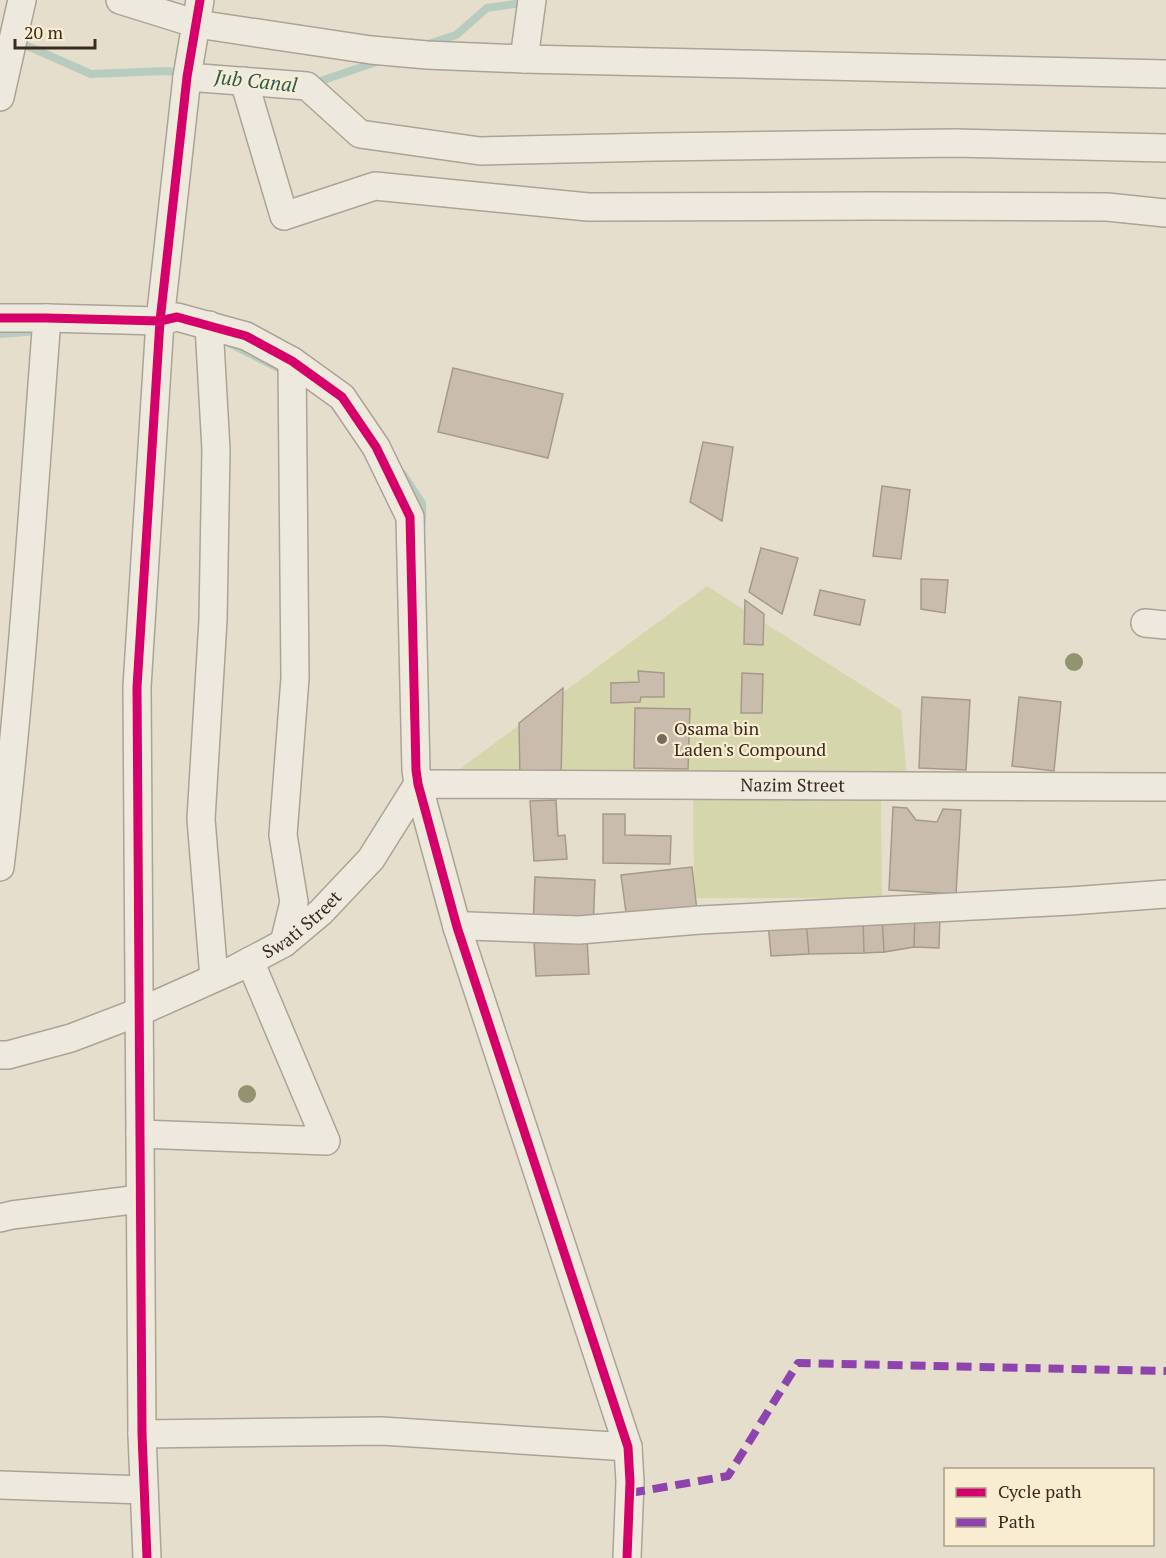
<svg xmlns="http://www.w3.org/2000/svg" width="1166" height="1558" font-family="'PT Serif',serif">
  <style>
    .green { fill: #d6d6ad }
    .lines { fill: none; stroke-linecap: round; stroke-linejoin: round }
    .stream { stroke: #b8cbbf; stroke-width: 8 }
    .building { fill: #cabcad; stroke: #a6998b; stroke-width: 1.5 }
    .minor-casing { stroke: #aba395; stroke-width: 30 }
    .minor { stroke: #eee9de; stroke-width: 27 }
    .quiet { stroke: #8e44ad; stroke-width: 8; stroke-dasharray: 15 8; stroke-linecap: butt }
    .cycleway-casing { stroke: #f8edd1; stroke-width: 13 }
    .cycleway { stroke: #d6006c; stroke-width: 9 }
    .tree { fill: #91946e }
    .poi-dot { fill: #776a5a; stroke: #f8edd1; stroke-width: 2 }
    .labels { text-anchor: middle; stroke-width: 4.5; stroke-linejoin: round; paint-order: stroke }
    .poi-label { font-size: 18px; fill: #3b2b1d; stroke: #f8edd1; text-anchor: start }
    .street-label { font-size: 18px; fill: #3b2b1d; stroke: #f8edd1 }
    .water-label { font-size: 20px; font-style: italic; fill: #2b5b58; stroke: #f8edd1 }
  </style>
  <rect width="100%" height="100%" fill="#e6decc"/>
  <!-- green -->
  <path class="green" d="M707,586L901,710L907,777L453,774Z
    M881,795L882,898H694L693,796Z"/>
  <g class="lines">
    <!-- stream -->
    <path class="stream" d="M0,34L91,74L165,71L183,73
      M425,45L456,35L487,8L529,2
      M312,84L382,60
      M0,334L39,331
      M229,343L282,370
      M402,473L422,503V522"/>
  </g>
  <!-- building -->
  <path class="building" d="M453,368L563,394L548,458L438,432Z
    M703,442L733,447L722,521L690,502Z
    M882,486L910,490L901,559L873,556Z
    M761,548L798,558L782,614L749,592Z
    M921,579L948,580L945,613L921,609Z
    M820,590L865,600L860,625L814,615Z
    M745,600L764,614L763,645L744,644Z
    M638,671L664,673V697H641L640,702L611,703V683L639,682Z
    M742,673L763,674L762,713H741Z
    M563,688L561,778H520L519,723Z
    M922,697L970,700L966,770L919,768Z
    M1019,697L1061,702L1054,771L1012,766Z
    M635,708L690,709L688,769L634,768Z
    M556,800L558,836L565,835L567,859L534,861L530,801Z
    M893,807L907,808L916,820L937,822L943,809L961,810L956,894L889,890Z
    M603,814H625V835L671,836L670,864L603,863Z
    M692,867L697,911L627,920L621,875Z
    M535,877L595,880L593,930L533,927Z
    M915,913L940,914L939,948L914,947Z
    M915,913L914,947L884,952L882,916Z
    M882,916L884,952L864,953L863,917Z
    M863,917L864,953L809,954L806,921Z
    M806,921L809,954L771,956L768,922Z
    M587,939L589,974L536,976L534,941Z"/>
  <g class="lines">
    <defs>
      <g id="minor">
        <path d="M120,0L197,24L371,50L427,55L524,59L1166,74"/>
        <path d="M524,59L532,0"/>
        <path d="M187,77L307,86L360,134L480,151L656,147L954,143L1166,148"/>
        <path d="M244,81L284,216L375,186L588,207L872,206L1107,207L1166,213"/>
        <path d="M0,97L22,0"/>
        <path d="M0,318H47L160,321L177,317L246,336L292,361L342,397L376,447L410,517L416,770L418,784L457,927L628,1447L630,1482L627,1558"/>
        <path d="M209,325L216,450L213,620L201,819L214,978"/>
        <path d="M1145,623L1166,625"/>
        <path d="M0,867C22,685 33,501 47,318"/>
        <path d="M457,927L469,926L579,930L700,920L1070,901L1166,894"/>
        <path d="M284,943L294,902L283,835L295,678L292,361"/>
        <path id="s1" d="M0,1055H8L71,1038L139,1012L235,969L284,943L321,912L371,859L418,784L1166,787"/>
        <path d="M140,1134L326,1141L250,961"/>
        <path d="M0,1218L12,1215L140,1199"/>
        <path d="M142,1434L382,1431L628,1447"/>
        <path d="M0,1485L144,1490"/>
        <path d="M147,1558L142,1434L137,687L160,321L187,77L200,0"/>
      </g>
    </defs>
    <!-- minor casing -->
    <use href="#minor" class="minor-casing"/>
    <!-- minor -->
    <use href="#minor" class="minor"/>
    <!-- quiet -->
    <path class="quiet" d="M630,1493L728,1476L798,1363L1166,1371"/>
    <defs>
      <path id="cycleway" d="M0,318H47L160,321L177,317L246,336L292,361L342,397L376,447L410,517L416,770L418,784L457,927L628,1447L630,1482L627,1558
        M147,1558L142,1434L137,687L160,321L187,77L200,0"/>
    </defs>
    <!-- cycleway casing -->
    <use href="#cycleway" class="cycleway-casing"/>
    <!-- cycleway -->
    <use href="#cycleway" class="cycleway"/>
  </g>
  <!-- trees -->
  <g class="tree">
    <circle cx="1074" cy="662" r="9"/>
    <circle cx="247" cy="1094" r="9"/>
  </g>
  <!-- markers -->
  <circle class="poi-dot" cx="662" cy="739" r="6"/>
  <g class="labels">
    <!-- poi labels -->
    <g class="poi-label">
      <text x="674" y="735">Osama bin<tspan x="674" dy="21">Laden's Compound</tspan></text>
    </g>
    <!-- street labels -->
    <g class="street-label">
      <text dy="6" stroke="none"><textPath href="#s1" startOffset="891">Nazim Street</textPath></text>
      <text dy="6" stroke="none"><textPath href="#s1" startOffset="332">Swati Street</textPath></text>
    </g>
    <!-- water labels -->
    <g class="water-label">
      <text transform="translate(256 81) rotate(6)" y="7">Jub Canal</text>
    </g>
  </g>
  <!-- legend -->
  <rect x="944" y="1468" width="210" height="78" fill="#f8edd1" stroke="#ac9f89" stroke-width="1.5"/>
  <rect x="956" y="1488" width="30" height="9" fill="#d6006c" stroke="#ac9f89" stroke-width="1.5"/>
  <text x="998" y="1498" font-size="18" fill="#3b2b1d">Cycle path</text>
  <rect x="956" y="1518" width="30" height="9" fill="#8e44ad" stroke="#ac9f89" stroke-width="1.5"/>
  <text x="998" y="1528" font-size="18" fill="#3b2b1d">Path</text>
  <!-- scale -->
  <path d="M15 39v9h80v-9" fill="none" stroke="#3b2b1d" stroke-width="3"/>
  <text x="24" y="39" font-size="18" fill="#3b2b1d" stroke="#f8edd1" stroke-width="4.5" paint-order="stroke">20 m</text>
</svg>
